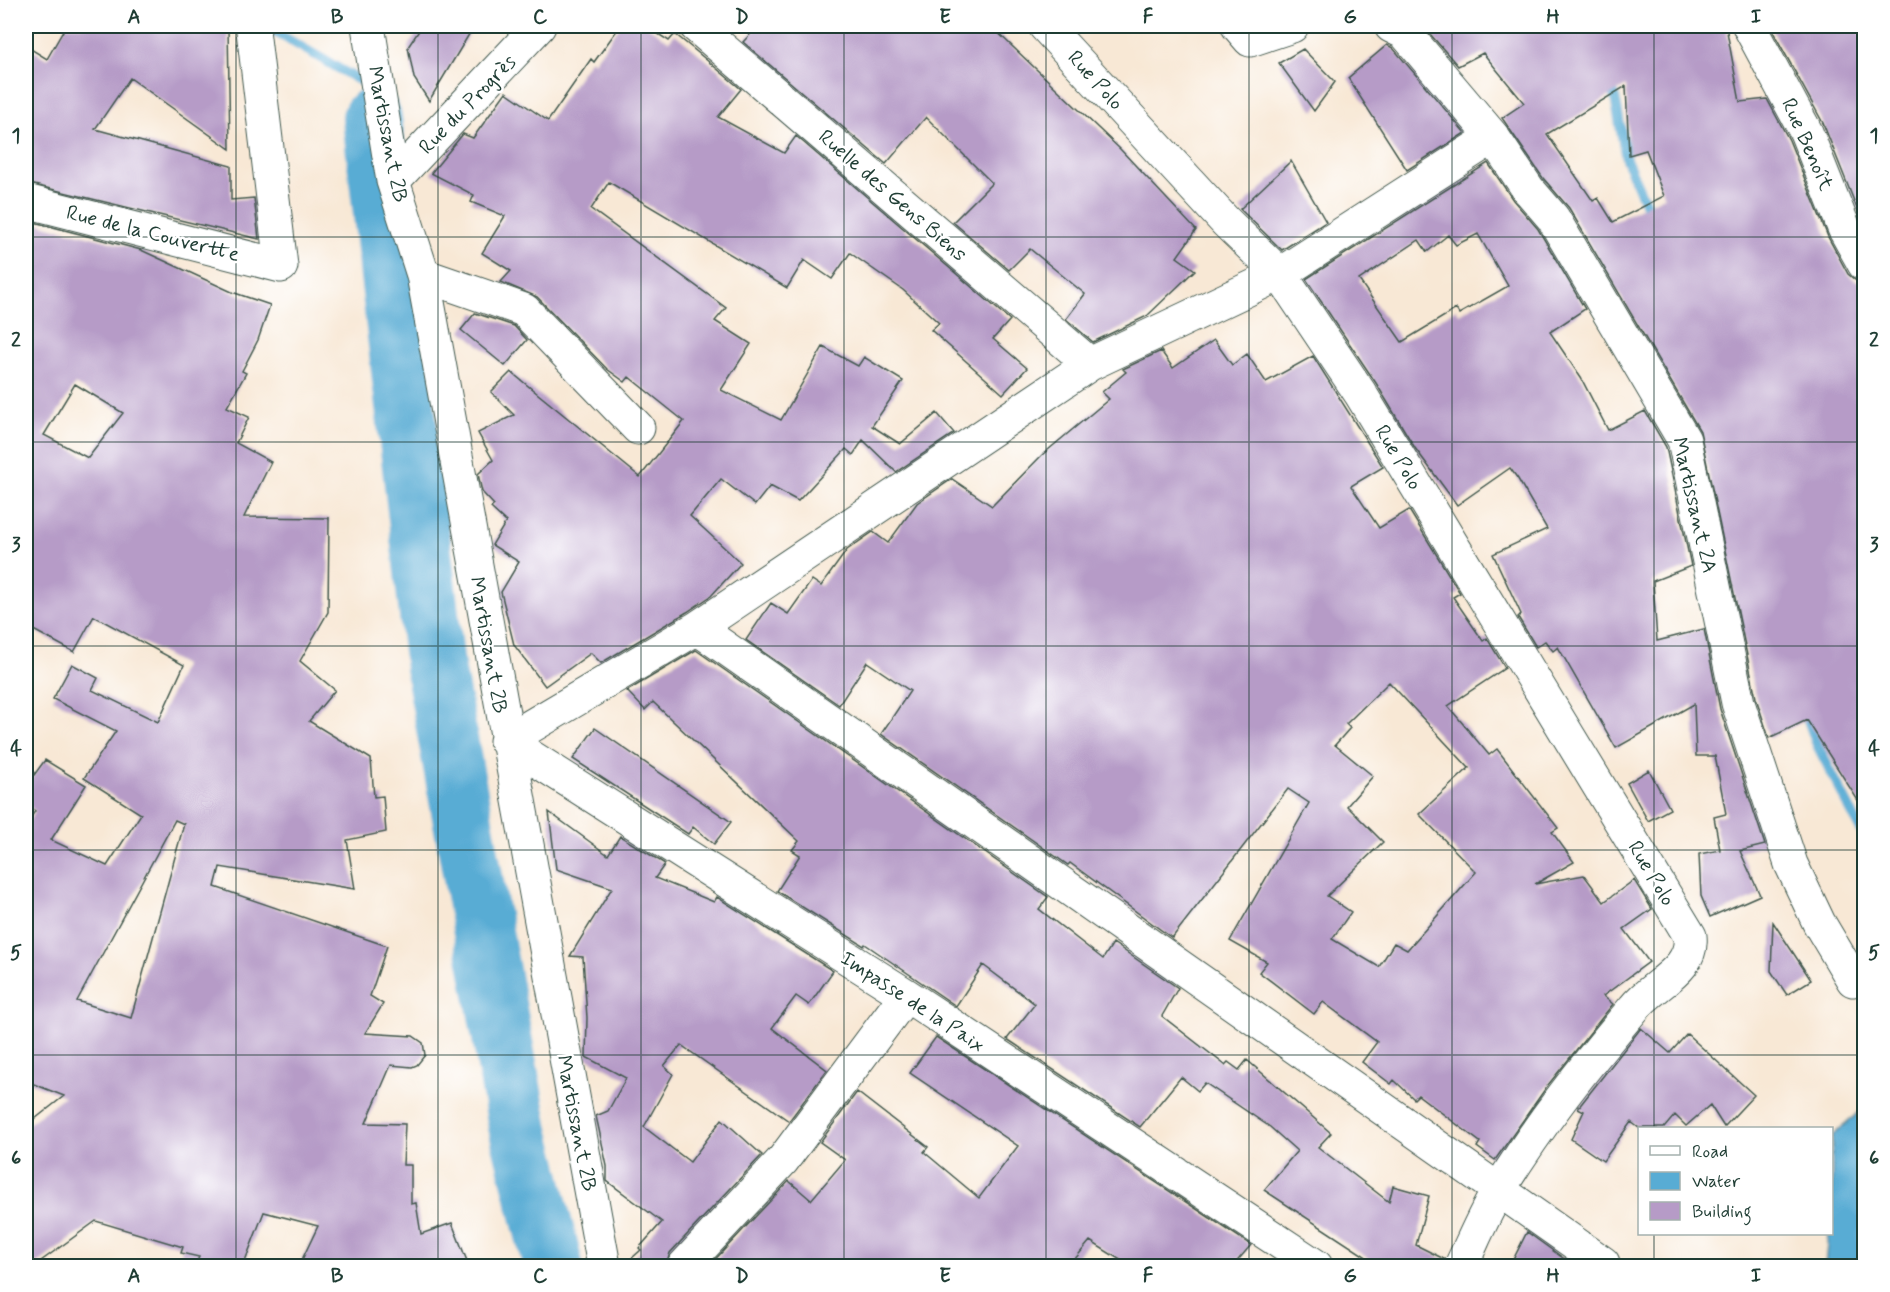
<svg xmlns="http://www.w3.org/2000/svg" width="1890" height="1292" font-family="Mynerve,sans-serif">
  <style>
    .water { fill: #58acd4; stroke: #3c7484; stroke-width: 1.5 }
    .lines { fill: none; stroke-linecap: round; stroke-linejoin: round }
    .stream { stroke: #58acd4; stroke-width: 10 }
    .river { stroke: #58acd4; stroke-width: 60 }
    .building { fill: #b69bc7; fill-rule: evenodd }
    .minor-casing { stroke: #40574c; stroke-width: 35 }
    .minor { stroke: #fff; stroke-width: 33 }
    .grid { fill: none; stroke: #1f3d34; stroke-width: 1.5; stroke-opacity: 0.55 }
    .labels { text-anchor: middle; stroke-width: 5; stroke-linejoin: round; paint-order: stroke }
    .street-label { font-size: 21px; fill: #1f3d34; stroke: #fff }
    .neatline { fill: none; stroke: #1f3d34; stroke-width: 2 }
    .grid-label { font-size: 20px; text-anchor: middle; font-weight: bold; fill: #1f3d34 }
  </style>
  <rect width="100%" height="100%" fill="#fff"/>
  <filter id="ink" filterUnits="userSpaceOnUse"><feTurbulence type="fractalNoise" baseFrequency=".0167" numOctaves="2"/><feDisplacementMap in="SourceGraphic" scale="12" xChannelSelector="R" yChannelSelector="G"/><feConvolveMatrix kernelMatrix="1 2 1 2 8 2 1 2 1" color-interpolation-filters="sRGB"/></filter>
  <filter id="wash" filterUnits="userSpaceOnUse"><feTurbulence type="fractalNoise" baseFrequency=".008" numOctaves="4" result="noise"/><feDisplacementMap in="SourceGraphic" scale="24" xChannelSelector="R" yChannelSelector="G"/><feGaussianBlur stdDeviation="1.35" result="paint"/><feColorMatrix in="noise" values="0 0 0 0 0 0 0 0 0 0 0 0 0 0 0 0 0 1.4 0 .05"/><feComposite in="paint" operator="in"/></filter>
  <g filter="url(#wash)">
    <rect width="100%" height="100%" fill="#f8e8d5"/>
    <!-- water -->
    <path class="water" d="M1864,1108V1266H1825L1828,1234H1832V1136Z"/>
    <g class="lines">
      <!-- stream -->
      <path class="stream" d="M265,26L369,86
        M1608,80L1615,97L1626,159L1651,216
        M1805,711L1817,745L1864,836"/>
      <!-- river -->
      <path class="river" d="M372,118L435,667L519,1131L553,1266"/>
    </g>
    <g id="blocks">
      <!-- building -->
      <path class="building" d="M66,26H228L230,149L130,78L95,129L231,166V200L254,198L259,239L26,183V46L47,59Z
        M422,26H474L429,101L414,78L408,47Z
        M620,26H646L669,41L675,34L697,52L741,89L718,117L784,153L796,136L1010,320L993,339L1027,368L1003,394L931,330L939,323L903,290L850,253L832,279L804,260L787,288L609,182L591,209L726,308L715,321L751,344L721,390L781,420L823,347L858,366L864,357L903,381L872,426L900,444L937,413L954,433L896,472L863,440L853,455L846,449L798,501L770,486L755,505L721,479L690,516L741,563L711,596L687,612L601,663L591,653L545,686L514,645L501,592L519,562L492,545L506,522L491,508L494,505L482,492L478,474L493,460L478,433L514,415L491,392L511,372L640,477L684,421L629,377L625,382L607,369L537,297L501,282L511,271L482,253L505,216L471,202L474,195L431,173L463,134L473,138L506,92L548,121L591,59L594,62Z
        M758,26H991L1120,149L1196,230L1177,257L1195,270L1147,316L1093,342L1066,319L1085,294L1030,249L1009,270L953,222L992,183L926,117L886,164L743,42Z
        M1423,26H1726L1740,102L1767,99L1789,140L1828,237L1848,274L1855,280L1864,283V810L1807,720L1769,738L1756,698L1700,431L1569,208L1543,178L1502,118L1524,103L1483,53L1458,66ZM1626,86L1629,155L1646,150L1664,196L1613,222L1598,198L1593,201L1547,134Z
        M1770,26H1857L1864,42V226L1823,123Z
        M1387,45L1393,48L1465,133L1407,170L1348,78Z
        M1303,49L1335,82L1314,111L1279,63Z
        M1291,161L1326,222L1282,250L1240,209Z
        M1488,163L1513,200L1538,229L1585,309L1550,332L1581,378L1608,430L1645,411L1666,447L1691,566L1653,581L1657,641L1704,629L1720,709L1765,845L1740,851L1760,895L1710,917L1701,896L1699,854L1720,850L1714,817L1726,814L1715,756H1696L1694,704L1616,748L1558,647L1553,651L1545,641L1536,647L1518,617L1521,614L1493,554L1547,529L1518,479L1510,468L1457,505L1415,448L1376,383L1306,279ZM1478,234L1508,286L1459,314L1456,309L1402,342L1359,280L1419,240L1427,252L1448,235L1456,245Z
        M26,220L141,250L232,292L270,305L258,340L242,371L246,373L227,407L249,417L236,443L271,462L244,517L329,518L328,612L300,661L335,690L309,721L371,759L374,797L383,796L386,832L347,840L355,889L220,867L215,887L387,946L370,996L383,1004L365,1033L413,1036L423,1043L425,1055L417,1065L412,1067L391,1065L366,1123L405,1124L403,1165H411V1204L416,1203L421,1234L452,1223L469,1266H299L318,1226L264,1212L243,1266H195L199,1257L181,1253L183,1247L96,1221L34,1266H26V1126L64,1096L26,1081V825L35,811L26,804V786L45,760L86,785L51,840L107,866L141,814L84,778L116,731L53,699L72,664L98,678L92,690L158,722L184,665L94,616L74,652L26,626ZM75,384L123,413L88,458L44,435ZM175,820L184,824L131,1018L77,1001Z
        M475,313L514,326L527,340L505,366L461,330Z
        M1214,340L1232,365L1247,354L1266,382L1313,356L1383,467L1351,486L1379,528L1409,510L1460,593L1453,597L1483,641L1487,638L1505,668L1448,706L1489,755L1497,749L1558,828L1552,832L1574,862L1535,884L1584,875L1604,902L1634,880L1652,909L1624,929L1649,962L1603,996L1613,1004L1548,1085L1495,1160L1477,1147L1480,1142L1418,1095L1414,1099L1394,1080L1391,1084L1362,1062L1377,1042L1323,1002L1314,1014L1259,972L1267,962L1230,941L1309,803L1288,789L1172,938L1070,863L1068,865L881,734L910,691L867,662L839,705L746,640L771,603L788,614L812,580L821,586L847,550L873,532L888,543L917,503L952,479L992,506L1042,455L1109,399L1102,392L1126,372L1123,369L1161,351L1173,368ZM1389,682L1469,768L1419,814L1476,872L1407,950L1394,943L1379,967L1332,939L1351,912L1327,896L1383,842L1347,806L1373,776L1335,745L1350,728L1346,724Z
        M696,650L1048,897L1039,909L1103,959L1113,943L1178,988L1162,1016L1225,1065L1228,1062L1239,1070L1247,1060L1331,1133L1318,1147L1389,1202L1393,1186L1429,1196L1416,1245L1444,1259L1442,1266H1380L1264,1190L1297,1151L1270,1127L1205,1083L1198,1091L1181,1077L1140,1127L1007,1039L1035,1004L983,965L956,1006L865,944L864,946L777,891L800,855L792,850L799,841L653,702L645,710L627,691Z
        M595,728L731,822L714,844L693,827L688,834L573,759Z
        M1649,770L1670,809L1648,821L1627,783Z
        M549,812L608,855L620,836L665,864L655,878L714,902L717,897L833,971L809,1005L796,996L772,1028L827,1070L789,1121L681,1045L664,1066L673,1074L644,1127L690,1162L722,1119L762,1155L670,1253L666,1266H623L641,1250L639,1248L662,1222L607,1181V1166L596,1116L608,1111L626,1078L586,1057L587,1018L583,957L570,956L612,888L556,869Z
        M1773,922L1811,980L1787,995L1771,971Z
        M1641,1028L1670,1053L1687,1034L1754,1095L1724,1127L1710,1105L1686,1126L1675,1115L1664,1128H1639L1631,1122L1603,1161L1571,1139L1584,1111L1578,1108Z
        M936,1037L1251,1245L1233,1266H1130L1090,1241L1069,1266H709L789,1181L811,1200L845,1160L820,1142L857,1092L928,1147L924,1152L979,1198L1018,1146L910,1073Z
        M1527,1232L1567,1261L1564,1266H1510Z"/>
    </g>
  </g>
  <g filter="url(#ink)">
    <use href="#blocks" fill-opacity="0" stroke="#40574c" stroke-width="1.5"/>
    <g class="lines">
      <defs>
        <path id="minor" d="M368,26L393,181L423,275L604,1266
          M696,26L1090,364
          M1045,26L1226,222L1280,274L1360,393L1690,936C1694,970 1654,983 1634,1008C1585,1066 1539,1124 1500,1188C1484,1213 1473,1241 1461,1266
          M1238,26L1250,40L1292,26
          M1391,26L1405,33L1493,137L1528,189L1553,218L1684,440L1738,703L1791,864L1819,923L1853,980
          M1749,26L1806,132L1844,228L1864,264
          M393,181L539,26
          M26,201L281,266L253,30L255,26
          M423,275L524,310L638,428
          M697,628L1603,1263
          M684,1266L783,1160L906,995
          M1316,1266L906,995L506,741L697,628L1090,364L1280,274L1493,137"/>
      </defs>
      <!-- minor casing -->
      <use href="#minor" class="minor-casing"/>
      <!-- minor -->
      <use href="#minor" class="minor"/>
    </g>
  </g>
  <!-- grid -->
  <path class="grid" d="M236,26V1266M438,26V1266M641,26V1266M844,26V1266M1046,26V1266M1249,26V1266M1452,26V1266M1654,26V1128M26,237H1864M26,442H1864M26,646H1864M26,850H1864M26,1055H1864M1654,1234V1266"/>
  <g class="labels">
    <!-- street labels -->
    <g class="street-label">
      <text transform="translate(1096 80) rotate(48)" y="7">Rue Polo</text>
      <text transform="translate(467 104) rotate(-46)" y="7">Rue du Progrès</text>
      <text transform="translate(388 134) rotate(79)" y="7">Martissant 2B</text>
      <text transform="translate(1808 144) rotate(66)" y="7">Rue Benoît</text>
      <text transform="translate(893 195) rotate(41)" y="7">Ruelle des Gens Biens</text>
      <text transform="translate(153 233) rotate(14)" y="7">Rue de la Couvertte</text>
      <text transform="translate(1399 457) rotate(59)" y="7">Rue Polo</text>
      <text transform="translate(1695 505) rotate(77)" y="7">Martissant 2A</text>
      <text transform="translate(489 645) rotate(80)" y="7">Martissant 2B</text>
      <text transform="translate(1652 873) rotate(59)" y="7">Rue Polo</text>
      <text transform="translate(913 1001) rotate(33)" y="7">Impasse de la Paix</text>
      <text transform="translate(577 1123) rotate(79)" y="7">Martissant 2B</text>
    </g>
  </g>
  <!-- margin -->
  <rect width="1890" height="1292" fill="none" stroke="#fff" stroke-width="66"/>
  <!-- legend -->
  <rect x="1638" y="1127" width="195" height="108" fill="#ffffff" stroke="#a5b1ae" stroke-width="1.5"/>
  <rect x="1650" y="1146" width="30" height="9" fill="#ffffff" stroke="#a5b1ae" stroke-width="1.5"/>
  <text x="1692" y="1157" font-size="18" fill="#1f3d34">Road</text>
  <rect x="1650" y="1172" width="30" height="18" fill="#58acd4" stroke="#a5b1ae" stroke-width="1.5"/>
  <text x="1692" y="1187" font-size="18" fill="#1f3d34">Water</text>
  <rect x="1650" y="1202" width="30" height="18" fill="#b69bc7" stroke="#a5b1ae" stroke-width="1.5"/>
  <text x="1692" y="1217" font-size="18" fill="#1f3d34">Building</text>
  <rect x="33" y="33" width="1824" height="1226" class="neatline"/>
  <g class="grid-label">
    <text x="134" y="23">A</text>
    <text x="337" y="23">B</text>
    <text x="540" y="23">C</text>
    <text x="742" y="23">D</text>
    <text x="945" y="23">E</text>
    <text x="1148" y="23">F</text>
    <text x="1350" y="23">G</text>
    <text x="1553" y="23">H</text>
    <text x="1756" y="23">I</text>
    <text x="16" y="142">1</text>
    <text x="1874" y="142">1</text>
    <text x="16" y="346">2</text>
    <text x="1874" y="346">2</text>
    <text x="16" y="551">3</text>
    <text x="1874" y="551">3</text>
    <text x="16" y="755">4</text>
    <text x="1874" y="755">4</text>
    <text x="16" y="959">5</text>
    <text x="1874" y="959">5</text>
    <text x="16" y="1164">6</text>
    <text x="1874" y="1164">6</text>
    <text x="134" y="1282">A</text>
    <text x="337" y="1282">B</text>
    <text x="540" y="1282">C</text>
    <text x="742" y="1282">D</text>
    <text x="945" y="1282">E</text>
    <text x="1148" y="1282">F</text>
    <text x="1350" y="1282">G</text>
    <text x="1553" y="1282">H</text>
    <text x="1756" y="1282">I</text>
  </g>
</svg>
